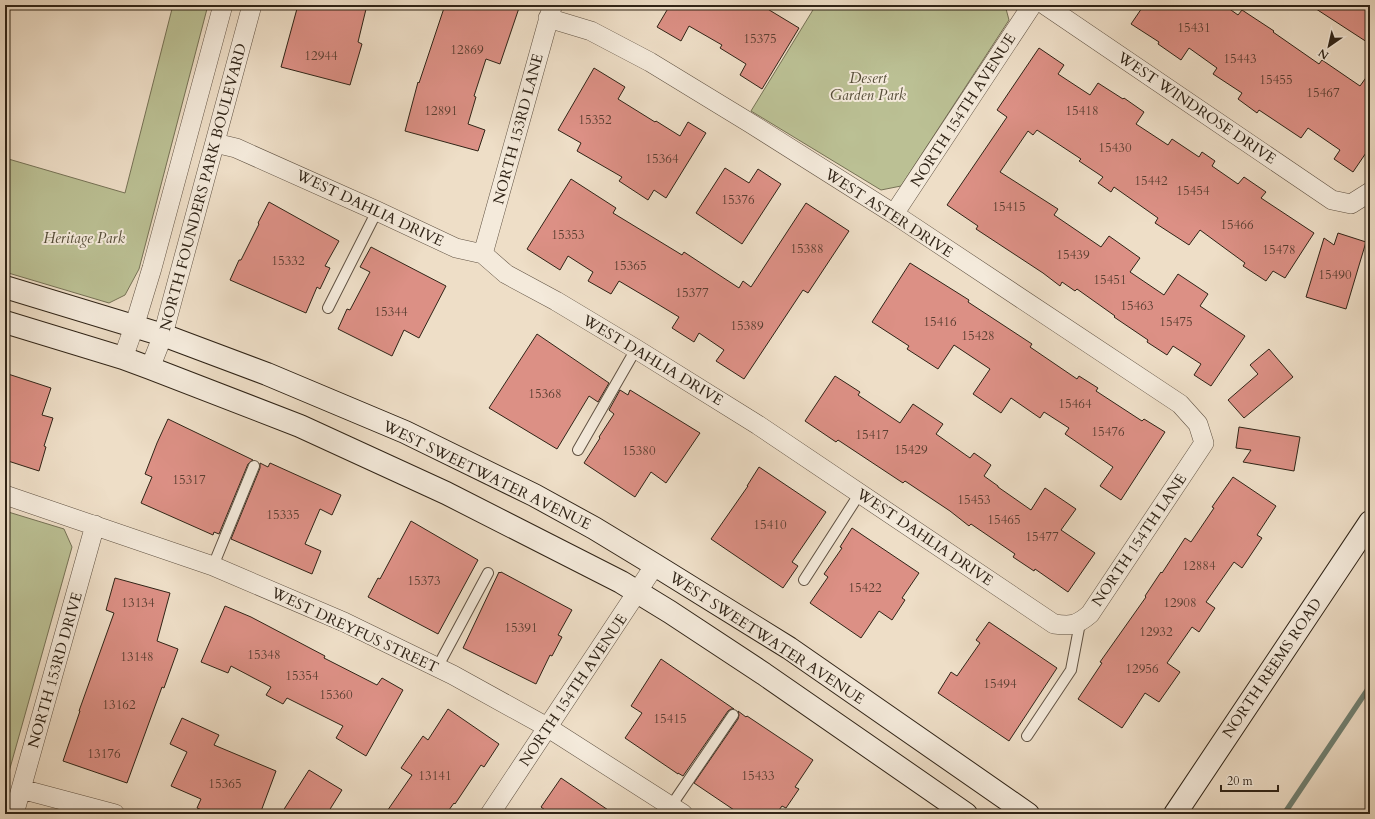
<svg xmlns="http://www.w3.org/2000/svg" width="1375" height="819" font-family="Cardo,serif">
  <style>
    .park { fill: #bbc094; stroke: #767256 }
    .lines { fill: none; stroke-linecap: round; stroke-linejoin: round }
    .stream { stroke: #708072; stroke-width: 5.5 }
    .building { fill: #dc9085; stroke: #302417 }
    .lane-casing { stroke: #605243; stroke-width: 12 }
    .street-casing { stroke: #605243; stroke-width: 20 }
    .secondary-casing { stroke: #302417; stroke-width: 24 }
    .lane { stroke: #f4eadb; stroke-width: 10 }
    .street { stroke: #f4eadb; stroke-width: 19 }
    .secondary { stroke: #f4eadb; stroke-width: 22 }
    .labels { text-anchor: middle; stroke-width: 4; stroke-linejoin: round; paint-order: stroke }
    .number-label { font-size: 13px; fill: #5b3f32 }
    .park-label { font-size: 15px; font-style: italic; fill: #534b36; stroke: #f4eadb }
    .street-label { font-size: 15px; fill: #302417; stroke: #f4eadb }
  </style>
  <rect width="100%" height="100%" fill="#eedec7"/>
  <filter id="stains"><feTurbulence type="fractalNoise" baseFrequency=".005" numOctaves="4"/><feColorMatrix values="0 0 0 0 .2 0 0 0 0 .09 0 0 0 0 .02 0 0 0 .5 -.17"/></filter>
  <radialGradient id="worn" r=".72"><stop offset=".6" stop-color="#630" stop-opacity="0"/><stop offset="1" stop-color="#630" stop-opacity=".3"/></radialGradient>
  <!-- park -->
  <path class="park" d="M173,5H208L139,269L125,295L109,303L5,272V158L125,193Z
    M816,5H1005L1009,20L901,186L881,190L751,111Z
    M5,511L64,529L72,547L5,786Z"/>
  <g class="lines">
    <!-- stream -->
    <path class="stream" d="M1284,814L1370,686"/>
  </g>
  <!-- building -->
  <path class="building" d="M298,5H367L358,42L362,44L350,85L281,67Z
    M445,5H520L500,64L486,59L474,96L476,97L468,124L485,130L478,151L405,131L418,82L419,83Z
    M670,5H761L799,28L762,89L740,75L746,64L720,48L722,45L689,26L681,41L657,27Z
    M1144,5H1224L1238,15L1242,10L1274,31L1273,32L1319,64L1322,60L1360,86L1370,72V147L1353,172L1334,159L1340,150L1308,128L1301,138L1259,110L1257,113L1238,99L1242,93L1213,74L1217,68L1189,48L1181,60L1158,44L1159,42L1131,24Z
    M1310,5H1370V44Z
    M1039,48L1064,65L1058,74L1090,95L1098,83L1123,99L1124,98L1144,112L1136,124L1168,145L1172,139L1199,157L1202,152L1215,161L1212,166L1238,184L1244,177L1266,192L1261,198L1314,233L1285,278L1273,271L1266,281L1243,266L1245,263L1200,230L1189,245L1155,223L1158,218L1114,187L1111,192L1098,183L1103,177L1079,161L1081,159L1037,130L1033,135L1028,131L1000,172L1058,209L1054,215L1101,247L1109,236L1140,258L1130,272L1164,295L1178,274L1208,294L1200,306L1245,336L1211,386L1194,375L1201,364L1173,346L1167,355L1147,342L1148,340L1114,317L1115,316L1077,289L1075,291L1062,282L1060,286L1043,273L976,229L978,226L947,205L1007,117L997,110Z
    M594,68L625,87L618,99L655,122L656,121L680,136L688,122L706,133L666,198L654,190L648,200L619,181L622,177L577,151L581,143L558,130Z
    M725,168L749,183L758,169L781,184L742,244L696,213Z
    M571,179L616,208L613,213L682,255L684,252L739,288L743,281L751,287L806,203L849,231L808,293L803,290L744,379L716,361L724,350L699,333L694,342L672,328L679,317L646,297L619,281L611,294L588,281L593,272L568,256L560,270L527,249Z
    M269,202L339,241L325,266L330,268L320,289L317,287L306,313L230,280L239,260H241L259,224L258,223Z
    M1338,233L1366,242L1346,309L1306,297L1324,238L1334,245Z
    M371,247L446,286L419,338L404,330L392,356L338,329L347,309L350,310L370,272L360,267Z
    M910,263L969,300L968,302L1032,344L1030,347L1077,379L1079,376L1098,388L1096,391L1142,421L1144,419L1165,432L1121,500L1100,486L1113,467L1065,434L1069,428L1044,412L1040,418L1011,398L1001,413L973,394L990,369L954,345L938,369L907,349L909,346L872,322Z
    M537,334L609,383L598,402L589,396L557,449L489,408Z
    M1269,349L1293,377L1244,418L1228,400L1258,374L1250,365Z
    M5,373L51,388L42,415L53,418L44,446L46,447L39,471L5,460Z
    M835,376L860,392L858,395L900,423L913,404L943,424L936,434L970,458L974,453L991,465L984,476L998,486V487L1031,510L1045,488L1076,509L1061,530L1095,553L1068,592L1035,569L1034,571L1013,557L1015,554L971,524L969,526L950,511L905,481L903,483L838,440L836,442L805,421Z
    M620,390L628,395L630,390L700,433L666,483L651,472L635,497L584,463L600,438L599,437L614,414L609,410Z
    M168,419L253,460L248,464L219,534L214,532L213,535L141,503L152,477L145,474L157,443Z
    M1239,427L1300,437L1294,471L1243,462L1251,450L1236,448Z
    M260,463L268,467L270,463L341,495L332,515L320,509L305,544L321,551L312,574L231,539L260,468Z
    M759,467L826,512L792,562L798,566L783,588L711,539L748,486H747Z
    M1233,477L1276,506L1257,535L1262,538L1242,568L1234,562L1206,602L1215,608L1199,632L1192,627L1167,663L1180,672L1159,702L1145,693L1122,728L1078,699L1102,663L1100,662L1146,597L1145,596L1161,572L1162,573L1185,538L1191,542L1214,508L1212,507Z
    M411,521L478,560L438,634L368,597L378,578L380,579Z
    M852,528L919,573L902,598L905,600L892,620L879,611L861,638L810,603L828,577L824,574L842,548L840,547Z
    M499,572L500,573L501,572L572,610L558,635L562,637L552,656L550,655L536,684L463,648Z
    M115,578L170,593L157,641L178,649L164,688L162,687L127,783L63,761L80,711H79L114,613L106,610Z
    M225,606L251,617L325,656L324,658L377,685L382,678L403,690L366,756L336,738L343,726L287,698L283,704L266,695L271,687L231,666L228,673L201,662Z
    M989,622L1057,668L1009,741L938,693L951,672L957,676L980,643L976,640Z
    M661,659L734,709H731L728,711L683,776L678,773V774L625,738L642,713L631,706Z
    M448,709L499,744L484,767L481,765L455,804L454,803L446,814H385L412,775L401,768L423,736L428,740Z
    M738,711L746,717L747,716L813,760L795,787L799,789L786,808L782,806L776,814H740L694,783L738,719L739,715Z
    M182,718L219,735L214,745L276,771L260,814H211L197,808L201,799L171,786L187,752L170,744Z
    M309,770L342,790L327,814H281Z
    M561,778L614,814H550L541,807Z"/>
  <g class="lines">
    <defs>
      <path id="lane" d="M328,308L377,211
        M578,450L636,349
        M213,566L254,466
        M804,580L860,493
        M437,668L488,573
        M1027,736L1071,670L1080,623
        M671,806L733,715"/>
      <path id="street" d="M1045,5L1332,200L1351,204L1370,192
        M215,143L236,148L377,211L456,248L483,254L506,274L556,301L636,349L758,425L1054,624C1071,626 1076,626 1090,614L1204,443L1198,424L1180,404L894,214L750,123L650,62L591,31L548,18
        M894,214L1032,5
        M483,254L552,7
        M123,358L134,327L152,268L223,5
        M150,368L163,335L168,316L252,5
        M5,495L213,566L344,622L453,675L547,727L683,814
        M21,789L115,814
        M14,814L95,525
        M490,814L655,565"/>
      <path id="secondary" d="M5,287L163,335L267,374L405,432L534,495L594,528L655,565L789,648L1028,814
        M5,322L123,358L150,368L300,426L446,493L621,582L670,612L764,674L966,814
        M1175,814L1370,522"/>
    </defs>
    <!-- lane casing -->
    <use href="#lane" class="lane-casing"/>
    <!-- street casing -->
    <use href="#street" class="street-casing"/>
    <!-- secondary casing -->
    <use href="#secondary" class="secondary-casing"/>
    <!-- lane -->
    <use href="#lane" class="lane"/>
    <!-- street -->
    <use href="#street" class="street"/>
    <!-- secondary -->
    <use href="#secondary" class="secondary"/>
  </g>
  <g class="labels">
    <!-- number labels -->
    <g class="number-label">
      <text x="1194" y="32">15431</text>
      <text x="760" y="43">15375</text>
      <text x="467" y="54">12869</text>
      <text x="321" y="60">12944</text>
      <text x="1240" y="63">15443</text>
      <text x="1276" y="84">15455</text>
      <text x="1323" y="97">15467</text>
      <text x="441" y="115">12891</text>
      <text x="1082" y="115">15418</text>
      <text x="595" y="124">15352</text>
      <text x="1115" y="152">15430</text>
      <text x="662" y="163">15364</text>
      <text x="1151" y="185">15442</text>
      <text x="1193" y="195">15454</text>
      <text x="738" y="204">15376</text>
      <text x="1009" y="211">15415</text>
      <text x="1237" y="229">15466</text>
      <text x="568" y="239">15353</text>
      <text x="807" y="253">15388</text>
      <text x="1279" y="254">15478</text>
      <text x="1073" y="259">15439</text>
      <text x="288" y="265">15332</text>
      <text x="630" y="270">15365</text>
      <text x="1335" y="279">15490</text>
      <text x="1110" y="284">15451</text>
      <text x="692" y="297">15377</text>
      <text x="1137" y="310">15463</text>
      <text x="391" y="316">15344</text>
      <text x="940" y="326">15416</text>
      <text x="1176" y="326">15475</text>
      <text x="747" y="330">15389</text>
      <text x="978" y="340">15428</text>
      <text x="545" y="398">15368</text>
      <text x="1075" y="408">15464</text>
      <text x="1108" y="436">15476</text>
      <text x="872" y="439">15417</text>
      <text x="911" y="454">15429</text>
      <text x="639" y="455">15380</text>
      <text x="189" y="484">15317</text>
      <text x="974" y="504">15453</text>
      <text x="283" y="519">15335</text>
      <text x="1004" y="524">15465</text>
      <text x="770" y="529">15410</text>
      <text x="1042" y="541">15477</text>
      <text x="1199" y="570">12884</text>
      <text x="424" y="585">15373</text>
      <text x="865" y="592">15422</text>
      <text x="138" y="607">13134</text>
      <text x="1180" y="607">12908</text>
      <text x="521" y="632">15391</text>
      <text x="1156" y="636">12932</text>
      <text x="264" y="659">15348</text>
      <text x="137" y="661">13148</text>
      <text x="1142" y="673">12956</text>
      <text x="302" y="680">15354</text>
      <text x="1000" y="688">15494</text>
      <text x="336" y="699">15360</text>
      <text x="119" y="709">13162</text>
      <text x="670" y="723">15415</text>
      <text x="104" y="758">13176</text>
      <text x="435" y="780">13141</text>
      <text x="758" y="780">15433</text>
      <text x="225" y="788">15365</text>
    </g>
    <!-- park labels -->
    <g class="park-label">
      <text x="868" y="83">Desert<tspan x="868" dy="17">Garden Park</tspan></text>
      <text x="84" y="243">Heritage Park</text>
    </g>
    <!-- street labels -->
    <g class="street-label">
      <text transform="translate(1197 108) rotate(34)" y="5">WEST WINDROSE DRIVE</text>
      <text transform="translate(963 110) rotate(-57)" y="5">NORTH 154TH AVENUE</text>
      <text transform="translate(518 129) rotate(-75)" y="5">NORTH 153RD LANE</text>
      <text transform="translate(203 187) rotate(-75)" y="5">NORTH FOUNDERS PARK BOULEVARD</text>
      <text transform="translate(370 208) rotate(25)" y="5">WEST DAHLIA DRIVE</text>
      <text transform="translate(889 213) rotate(33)" y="5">WEST ASTER DRIVE</text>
      <text transform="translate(653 360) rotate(31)" y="5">WEST DAHLIA DRIVE</text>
      <text transform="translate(487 475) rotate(26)" y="5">WEST SWEETWATER AVENUE</text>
      <text transform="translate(925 537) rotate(34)" y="5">WEST DAHLIA DRIVE</text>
      <text transform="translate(1139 540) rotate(-56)" y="5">NORTH 154TH LANE</text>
      <text transform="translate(355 630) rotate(25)" y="5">WEST DREYFUS STREET</text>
      <text transform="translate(767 638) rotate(33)" y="5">WEST SWEETWATER AVENUE</text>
      <text transform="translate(1272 668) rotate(-56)" y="5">NORTH REEMS ROAD</text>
      <text transform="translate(55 670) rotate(-74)" y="5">NORTH 153RD DRIVE</text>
      <text transform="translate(573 690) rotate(-56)" y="5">NORTH 154TH AVENUE</text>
    </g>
  </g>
  <!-- margin -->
  <rect width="1375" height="819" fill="none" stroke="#eedec7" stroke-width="20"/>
  <rect x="6" y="6" width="1363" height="807" fill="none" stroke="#302417" stroke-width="2"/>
  <rect x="10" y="10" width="1355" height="799" fill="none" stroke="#302417"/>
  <!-- north arrow -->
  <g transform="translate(1329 46) rotate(214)" stroke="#f4eadb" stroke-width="3" paint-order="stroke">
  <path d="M0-3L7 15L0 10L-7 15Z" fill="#302417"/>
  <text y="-6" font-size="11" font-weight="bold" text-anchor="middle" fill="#302417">N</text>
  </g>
  <!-- scale -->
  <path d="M1221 785v6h57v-6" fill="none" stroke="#302417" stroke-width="2"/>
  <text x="1227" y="785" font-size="12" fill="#302417" stroke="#f4eadb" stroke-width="3" paint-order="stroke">20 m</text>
  <rect width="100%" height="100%" filter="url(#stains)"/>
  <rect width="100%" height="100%" fill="url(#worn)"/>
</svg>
